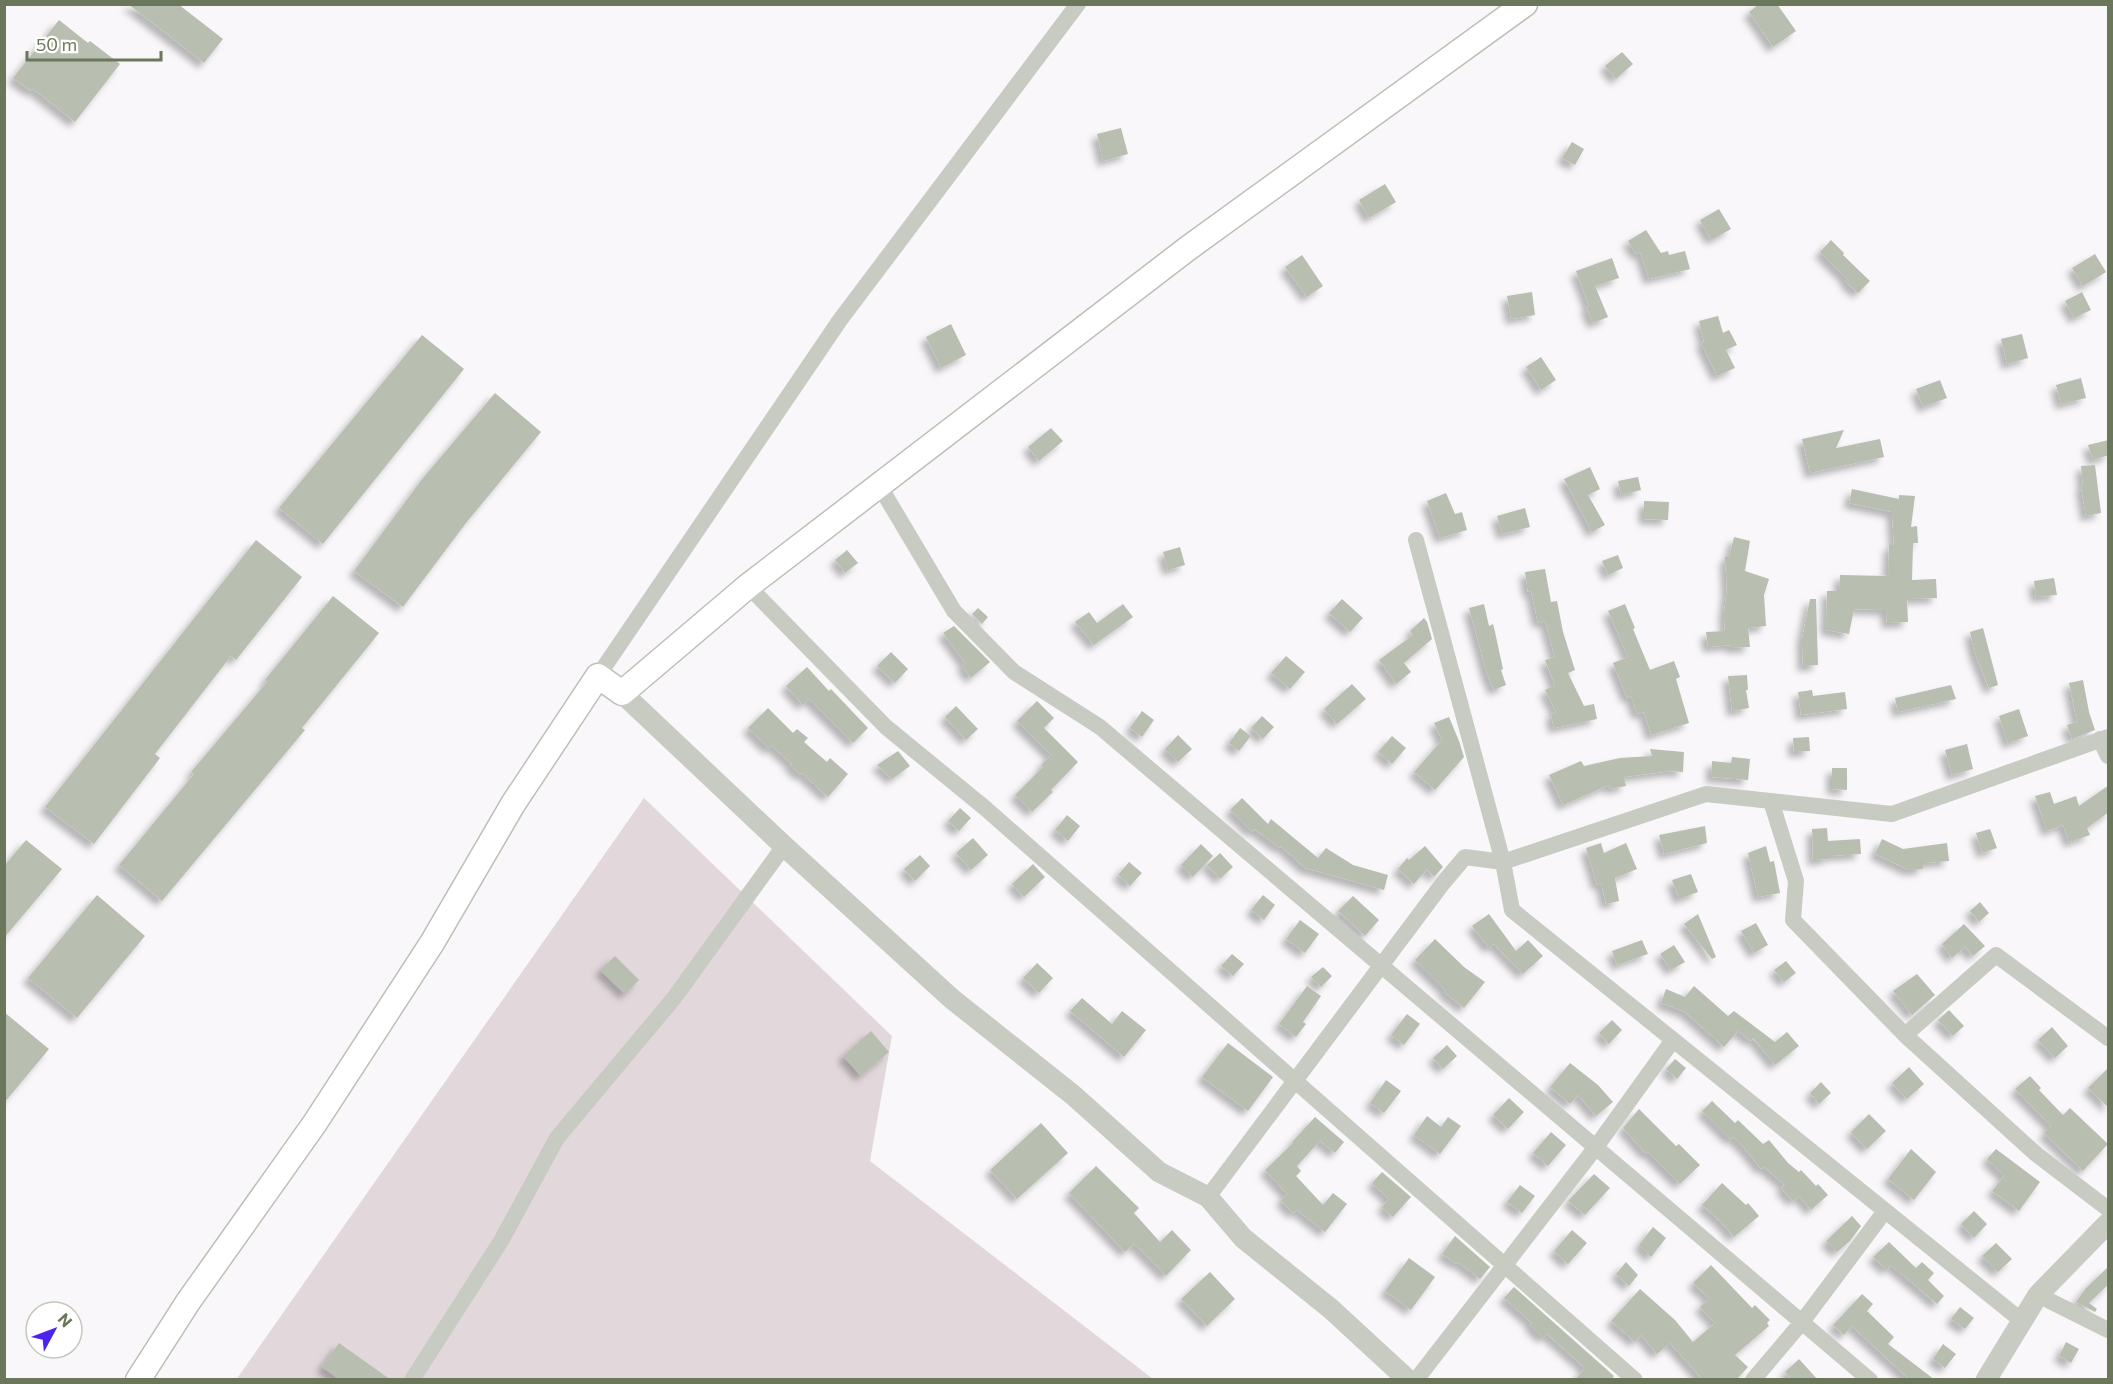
<svg xmlns="http://www.w3.org/2000/svg" width="2113" height="1384" font-family="Commissioner,sans-serif">
  <style>
    .green { fill: #e2d8db }
    .building { fill: #b8beb0; filter: url(#shadow) }
    .lines { fill: none; stroke-linecap: round; stroke-linejoin: round }
    .secondary-casing { stroke: #bbc0b4; stroke-width: 27 }
    .minor { stroke: #c7cbc2; stroke-width: 16 }
    .tertiary { stroke: #c7cbc2; stroke-width: 21 }
    .secondary { stroke: #fff; stroke-width: 24 }
  </style>
  <defs>
    <filter id="shadow"><feDropShadow dx="-5.5" dy="5.5" stdDeviation="3" flood-color="#0004"/></filter>
  </defs>
  <rect width="100%" height="100%" fill="#f9f7f9"/>
  <!-- green -->
  <path class="green" d="M644,798L892,1036L870,1161L1153,1379L236,1380Z"/>
  <!-- building -->
  <path class="building" d="M128,4H178L223,39L204,63Z
    M1759,4H1777L1796,31L1773,47L1749,12Z
    M59,20L88,43L90,41L120,64L75,122L33,89L31,91L13,78Z
    M1622,52L1633,64L1616,79L1605,66Z
    M1121,128L1128,154L1103,161L1097,134Z
    M1572,142L1584,149L1575,165L1562,158Z
    M1385,184L1396,202L1369,218L1359,200Z
    M1719,209L1731,229L1715,238H1710L1700,220Z
    M1646,230L1661,253L1668,251L1669,255L1685,251L1690,269L1649,279L1640,252L1636,254L1628,241Z
    M1831,240L1844,253L1843,255L1870,281L1858,293L1845,281L1847,279L1820,252Z
    M2095,254L2106,272L2083,286L2072,268Z
    M1302,255L1323,286L1307,297L1285,267Z
    M1612,258L1619,278L1595,286L1608,317L1593,323L1586,307L1589,306L1576,271Z
    M1532,292L1535,315L1511,319L1507,296Z
    M2082,292L2091,310L2074,318L2065,301Z
    M1718,316L1723,333L1729,330L1737,345L1726,350L1735,368L1717,376L1701,343L1704,342L1699,321Z
    M951,324L966,355L941,368L926,337Z
    M2022,334L2028,358L2007,364L2001,339Z
    M422,335L464,369L323,544L279,508Z
    M1541,357L1556,380L1541,390L1526,367Z
    M2081,378L2086,398L2061,404L2056,385Z
    M1940,380L1947,398L1923,407L1916,389Z
    M495,393L541,432L466,523L403,607L354,571L423,478Z
    M1051,428L1063,441L1039,461L1028,447Z
    M1844,430L1836,448L1880,439L1884,457L1810,473L1802,439Z
    M2109,440V455L2093,460L2088,445Z
    M2095,465L2101,513L2086,516L2081,486L2083,485L2081,466Z
    M1590,467L1600,489L1588,495L1605,525L1592,532L1564,479Z
    M1638,477L1641,490L1621,495L1618,481Z
    M1852,489L1899,499V495L1915,496L1911,527L1917,526L1918,543H1913L1912,580L1936,579L1937,598L1907,599L1908,622L1887,623L1886,610L1854,609L1849,634L1826,630L1827,591H1839L1840,575L1888,576L1889,545H1894L1892,512L1849,503Z
    M1446,493L1455,514L1462,512L1467,530L1440,538L1427,501Z
    M1644,501L1669,502L1668,520L1644,519Z
    M1525,508L1530,527L1502,534L1497,516Z
    M1734,537L1750,541L1745,571L1769,579L1764,595L1766,626L1748,628L1750,647L1731,648V645L1708,647L1706,632L1725,631L1724,614L1727,589L1725,557H1729Z
    M256,540L302,577L236,660L231,656L155,754L160,758L94,844L45,807Z
    M1180,547L1185,565L1168,570L1163,552Z
    M847,550L858,563L845,573L835,560Z
    M1618,555L1623,568L1608,575L1602,561Z
    M1545,569L1551,602L1557,601L1563,632L1575,670L1568,673L1584,706L1594,704L1597,719L1554,728L1551,714L1556,712L1545,690L1555,685L1545,660L1555,657L1545,621L1538,623L1531,591L1528,592L1525,572Z
    M2054,578L2057,595L2036,597L2034,581Z
    M333,596L379,633L302,728L305,730L162,901L119,865L194,774L191,772L267,682L265,680Z
    M1342,599L1363,618L1350,632L1329,613Z
    M1810,599H1816L1818,665L1803,666L1802,639Z
    M1123,604L1133,617L1094,645L1075,622L1089,612L1097,623Z
    M1484,604L1489,626L1493,624L1495,632L1503,669L1501,670L1506,685L1494,690L1487,674L1469,608Z
    M1625,604L1635,628L1633,629L1650,670L1674,661L1680,677L1676,679L1689,723L1651,735L1644,712L1637,714L1631,696L1627,698L1613,663L1628,657L1608,611Z
    M978,608L988,617L982,624L972,614Z
    M1424,618L1427,622L1432,639L1404,663L1411,672L1396,684L1379,660L1413,635L1410,631Z
    M954,626L990,662L971,678L962,666L965,663L943,633Z
    M1983,628L1998,685L1989,688L1975,654L1970,632Z
    M891,652L908,669L895,683L877,666Z
    M1286,656L1305,672L1290,689L1271,673Z
    M807,667L829,691L831,689L868,728L853,743L809,699L803,705L786,686Z
    M1747,675L1748,690H1746L1749,708L1732,711L1728,676Z
    M2083,680L2089,712L2095,730L2072,739L2067,725L2077,722L2069,683Z
    M1352,684L1366,699L1337,724L1324,709Z
    M1951,685L1956,699L1898,712L1895,698Z
    M1812,690L1813,696L1845,692L1847,709L1801,715L1798,692Z
    M1037,701L1054,718L1044,728L1078,762L1051,790L1053,792L1032,812L1015,795L1043,767L1041,765L1051,755L1017,721Z
    M956,706L978,729L966,740L945,717Z
    M768,708L793,733L797,729L808,738L804,742L827,762L830,758L848,774L828,797L802,773L800,775L790,765L792,764L772,746L769,749L748,728Z
    M2019,709L2028,736L2008,743L1999,716Z
    M1142,711L1154,720L1142,737L1130,728Z
    M1262,716L1274,727L1263,739L1251,728Z
    M1449,717L1459,741L1464,757L1435,790L1414,772L1442,740L1434,723Z
    M1240,728L1251,736L1239,751L1229,743Z
    M1178,735L1192,749L1178,762L1165,749Z
    M1392,736L1406,748L1392,764L1378,752Z
    M1809,737L1810,751L1794,752L1793,738Z
    M1967,744L1973,769L1952,775L1945,750Z
    M1650,749L1684,752L1683,772L1671,771L1624,777L1626,786L1610,789L1609,785L1563,805L1549,775L1581,761L1584,766L1620,758L1652,756Z
    M898,751L910,766L892,779L877,765Z
    M1732,757L1750,759L1748,780L1711,777L1712,761L1731,763Z
    M1832,768H1847V790L1832,789Z
    M2109,785V812L2087,828L2090,835L2069,842L2063,825L2047,831L2035,796L2050,792L2054,804L2076,796L2079,806Z
    M1242,798L1268,824L1271,819L1318,858L1326,848L1353,865L1388,875L1384,890L1305,868L1281,846L1280,848L1254,829L1252,832L1230,810Z
    M960,808L971,818L959,831L948,821Z
    M1067,815L1080,826L1068,841L1055,830Z
    M1705,826L1707,843L1664,854L1659,835Z
    M1827,828L1828,841L1860,839L1861,854L1828,856V859L1813,860L1812,829Z
    M1990,829L1997,848L1982,853L1976,833Z
    M973,838L988,855L971,870L956,853Z
    M1882,839L1903,849L1947,843L1949,861L1923,863V869L1909,870L1875,854Z
    M26,840L62,869L4,938V866Z
    M1601,843L1604,853L1626,843L1637,869L1615,878L1619,901L1606,904L1601,883L1597,885L1586,848Z
    M1201,844L1213,856L1193,877L1181,865Z
    M1425,846L1443,867L1434,877L1427,869L1414,884L1398,869L1407,858L1409,860Z
    M1766,846L1770,862L1774,861L1780,893L1758,897L1748,853Z
    M1220,853L1233,867L1220,879L1207,865Z
    M920,855L930,866L915,881L904,869Z
    M1129,862L1142,873L1130,886L1118,875Z
    M1033,864L1045,877L1024,897L1012,884Z
    M1691,874L1698,892L1679,899L1672,880Z
    M97,895L145,936L77,1018L28,978Z
    M1263,895L1275,905L1264,920L1251,910Z
    M1353,896L1379,920L1365,936L1338,911Z
    M1980,902L1989,913L1979,922L1970,911Z
    M1489,914L1516,951L1528,940L1543,956L1523,974L1494,944L1489,948L1472,926Z
    M1698,914L1716,957L1712,959L1684,924Z
    M1300,920L1319,934L1305,953L1286,939Z
    M1756,923L1768,945L1754,953L1741,931Z
    M1964,924L1985,946L1973,956L1965,947L1952,958L1942,944Z
    M1435,939L1464,967L1485,982L1464,1008L1444,992L1445,990L1415,960Z
    M1642,940L1648,954L1617,965L1612,951Z
    M1674,945L1685,962L1671,970L1660,954Z
    M1232,954L1244,964L1233,976L1221,966Z
    M615,956L639,980L625,994L600,970Z
    M1786,961L1796,973L1784,982L1774,970Z
    M1037,963L1053,978L1039,993L1023,978Z
    M1323,967L1332,976L1321,987L1311,977Z
    M1917,974L1935,995L1912,1015L1893,991Z
    M1307,986L1321,996L1303,1022L1306,1024L1296,1037L1279,1024Z
    M1694,986L1728,1016L1734,1011L1775,1042L1787,1032L1799,1046L1775,1065L1753,1038L1751,1041L1738,1031L1724,1047L1685,1012L1661,1003L1666,989L1685,997Z
    M1082,998L1112,1024L1122,1011L1146,1030L1124,1057L1070,1011Z
    M1949,1010L1964,1026L1953,1036L1938,1020Z
    M4,1012L49,1049L4,1103Z
    M1407,1014L1420,1024L1404,1045L1391,1035Z
    M1612,1020L1622,1030L1609,1044L1599,1033Z
    M2052,1027L2068,1046L2055,1058L2038,1040Z
    M871,1031L889,1052L861,1076L843,1056Z
    M1228,1043L1273,1077L1248,1111L1202,1077Z
    M1447,1045L1457,1056L1443,1069L1433,1058Z
    M1675,1059L1686,1068L1677,1079L1666,1069Z
    M1570,1063L1598,1085L1613,1102L1596,1116L1578,1095L1570,1104L1550,1087Z
    M1909,1067L1924,1084L1907,1099L1892,1083Z
    M2109,1067V1108L2088,1088Z
    M2030,1076L2041,1088L2039,1090L2063,1115L2070,1108L2108,1144L2083,1171L2044,1133L2051,1126L2015,1089Z
    M1386,1080L1401,1091L1384,1113L1370,1103Z
    M1821,1082L1831,1093L1819,1104L1810,1093Z
    M1509,1098L1524,1112L1508,1129L1493,1115Z
    M1712,1101L1735,1123L1738,1120L1763,1144L1769,1140L1788,1163L1799,1172L1801,1170L1816,1186L1818,1184L1828,1195L1811,1210L1799,1196L1793,1201L1781,1188L1785,1185L1764,1167L1761,1169L1744,1148L1733,1137L1730,1139L1702,1111Z
    M1639,1109L1676,1146L1679,1144L1700,1165L1680,1184L1648,1152L1646,1154L1623,1128Z
    M1869,1114L1886,1131L1867,1149L1851,1132Z
    M1427,1116L1441,1127L1448,1117L1461,1126L1440,1154L1414,1135Z
    M1315,1117L1344,1142L1335,1153L1320,1141L1297,1166L1301,1171L1296,1176L1323,1205L1333,1193L1347,1204L1325,1232L1297,1210L1293,1213L1281,1200L1287,1194L1265,1170L1293,1143L1292,1142Z
    M1041,1123L1068,1153L1017,1199L990,1170Z
    M1551,1132L1566,1145L1548,1166L1533,1153Z
    M1911,1149L1936,1172L1914,1200L1888,1179Z
    M1996,1149L2040,1182L2019,1211L1992,1191L2004,1176L1987,1159Z
    M1096,1166L1139,1208L1134,1213L1160,1242L1172,1230L1191,1250L1166,1276L1134,1244L1125,1252L1069,1193Z
    M1382,1172L1411,1197L1393,1217L1382,1207L1389,1199L1372,1183Z
    M1594,1174L1610,1188L1585,1215L1568,1201Z
    M1722,1183L1746,1205L1748,1203L1759,1216L1734,1237L1721,1222L1702,1205Z
    M1520,1185L1535,1196L1522,1213L1507,1202Z
    M1974,1211L1987,1224L1974,1238L1961,1224Z
    M1852,1216L1861,1226L1850,1241L1837,1252L1826,1241Z
    M1653,1227L1666,1238L1651,1257L1639,1245Z
    M1572,1230L1587,1243L1568,1264L1554,1251Z
    M1455,1236L1490,1267L1480,1279L1458,1262L1457,1264L1442,1254Z
    M1889,1242L1916,1268L1922,1262L1934,1273L1928,1280L1944,1296L1937,1304L1891,1265L1887,1270L1873,1257Z
    M1996,1243L2012,1259L1998,1272L1982,1256Z
    M1409,1258L1435,1277L1411,1310L1385,1291Z
    M1626,1262L1638,1275L1629,1286L1616,1274Z
    M1711,1265L1752,1308L1755,1305L1770,1320L1767,1323L1769,1326L1735,1355L1748,1367L1736,1380H1703L1670,1343L1657,1354L1641,1335L1635,1342L1611,1321L1640,1289L1675,1320L1693,1342L1715,1323L1700,1307L1709,1298L1693,1283Z
    M2109,1266V1284L2089,1303L2097,1309L2095,1312L2076,1302L2086,1288Z
    M1210,1272L1235,1299L1207,1326L1181,1299Z
    M1514,1287L1614,1376L1611,1380H1575L1585,1368L1547,1334L1543,1338L1530,1325L1532,1323L1504,1298Z
    M1862,1294L1873,1304L1867,1311L1894,1337L1888,1344L1935,1380H1910L1852,1326L1844,1335L1833,1325Z
    M1960,1307L1974,1318L1965,1329L1951,1319Z
    M2066,1342L2079,1349L2071,1363L2059,1356Z
    M339,1343L391,1380H340L322,1367Z
    M1943,1344L1956,1354L1945,1368L1933,1359Z
    M1799,1359L1818,1380H1792L1785,1372Z"/>
  <g class="lines">
    <defs>
      <path id="secondary" d="M138,1380L188,1302L315,1123L432,943L513,804L598,676L622,693L748,586L1187,249L1525,4"/>
    </defs>
    <!-- secondary casing -->
    <use href="#secondary" class="secondary-casing"/>
    <!-- minor -->
    <path class="minor" d="M879,485L954,611L1014,672L1100,727L1870,1380
      M1416,540L1503,862L1512,910L2022,1321
      M748,586L886,727L985,808L1635,1380
      M598,676L840,320L1078,4
      M2100,739L2108,756
      M1771,801L1796,881L1793,920L1905,1035L2036,1154L2108,1209
      M1905,1035L1996,955L2108,1038
      M1208,1197L1443,883L1465,857L1503,862L1706,794L1892,814L2108,737
      M2038,1295L2108,1330
      M412,1380L501,1241L557,1138L674,998L784,846
      M1416,1380L1596,1147L1673,1040
      M1753,1380L1802,1322L1885,1211"/>
    <!-- tertiary -->
    <path class="tertiary" d="M622,693L784,846L952,999L1073,1095L1159,1172L1208,1197L1243,1238L1331,1309L1408,1380
      M1986,1380L2038,1295L2108,1223"/>
    <!-- secondary -->
    <use href="#secondary" class="secondary"/>
  </g>
  <!-- border -->
  <rect width="2113" height="1384" fill="none" stroke="#6b775a" stroke-width="12"/>
  <!-- north arrow -->
  <g transform="translate(54 1330) rotate(49)"><circle r="28" fill="#ffffff" stroke="#c4c9bd" stroke-width="1.5"/>
  <path d="M0-4.5L10 22L0 15L-10 22Z" fill="#4d24ec"/>
  <text y="-9" font-size="16" font-weight="bold" text-anchor="middle" fill="#6b775a">N</text>
  </g>
  <!-- scale -->
  <path d="M27 51v9h134v-9" fill="none" stroke="#6b775a" stroke-width="3"/>
  <text x="36" y="51" font-size="18" fill="#6b775a" stroke="#ffffff" stroke-width="4.5" paint-order="stroke">50 m</text>
</svg>
